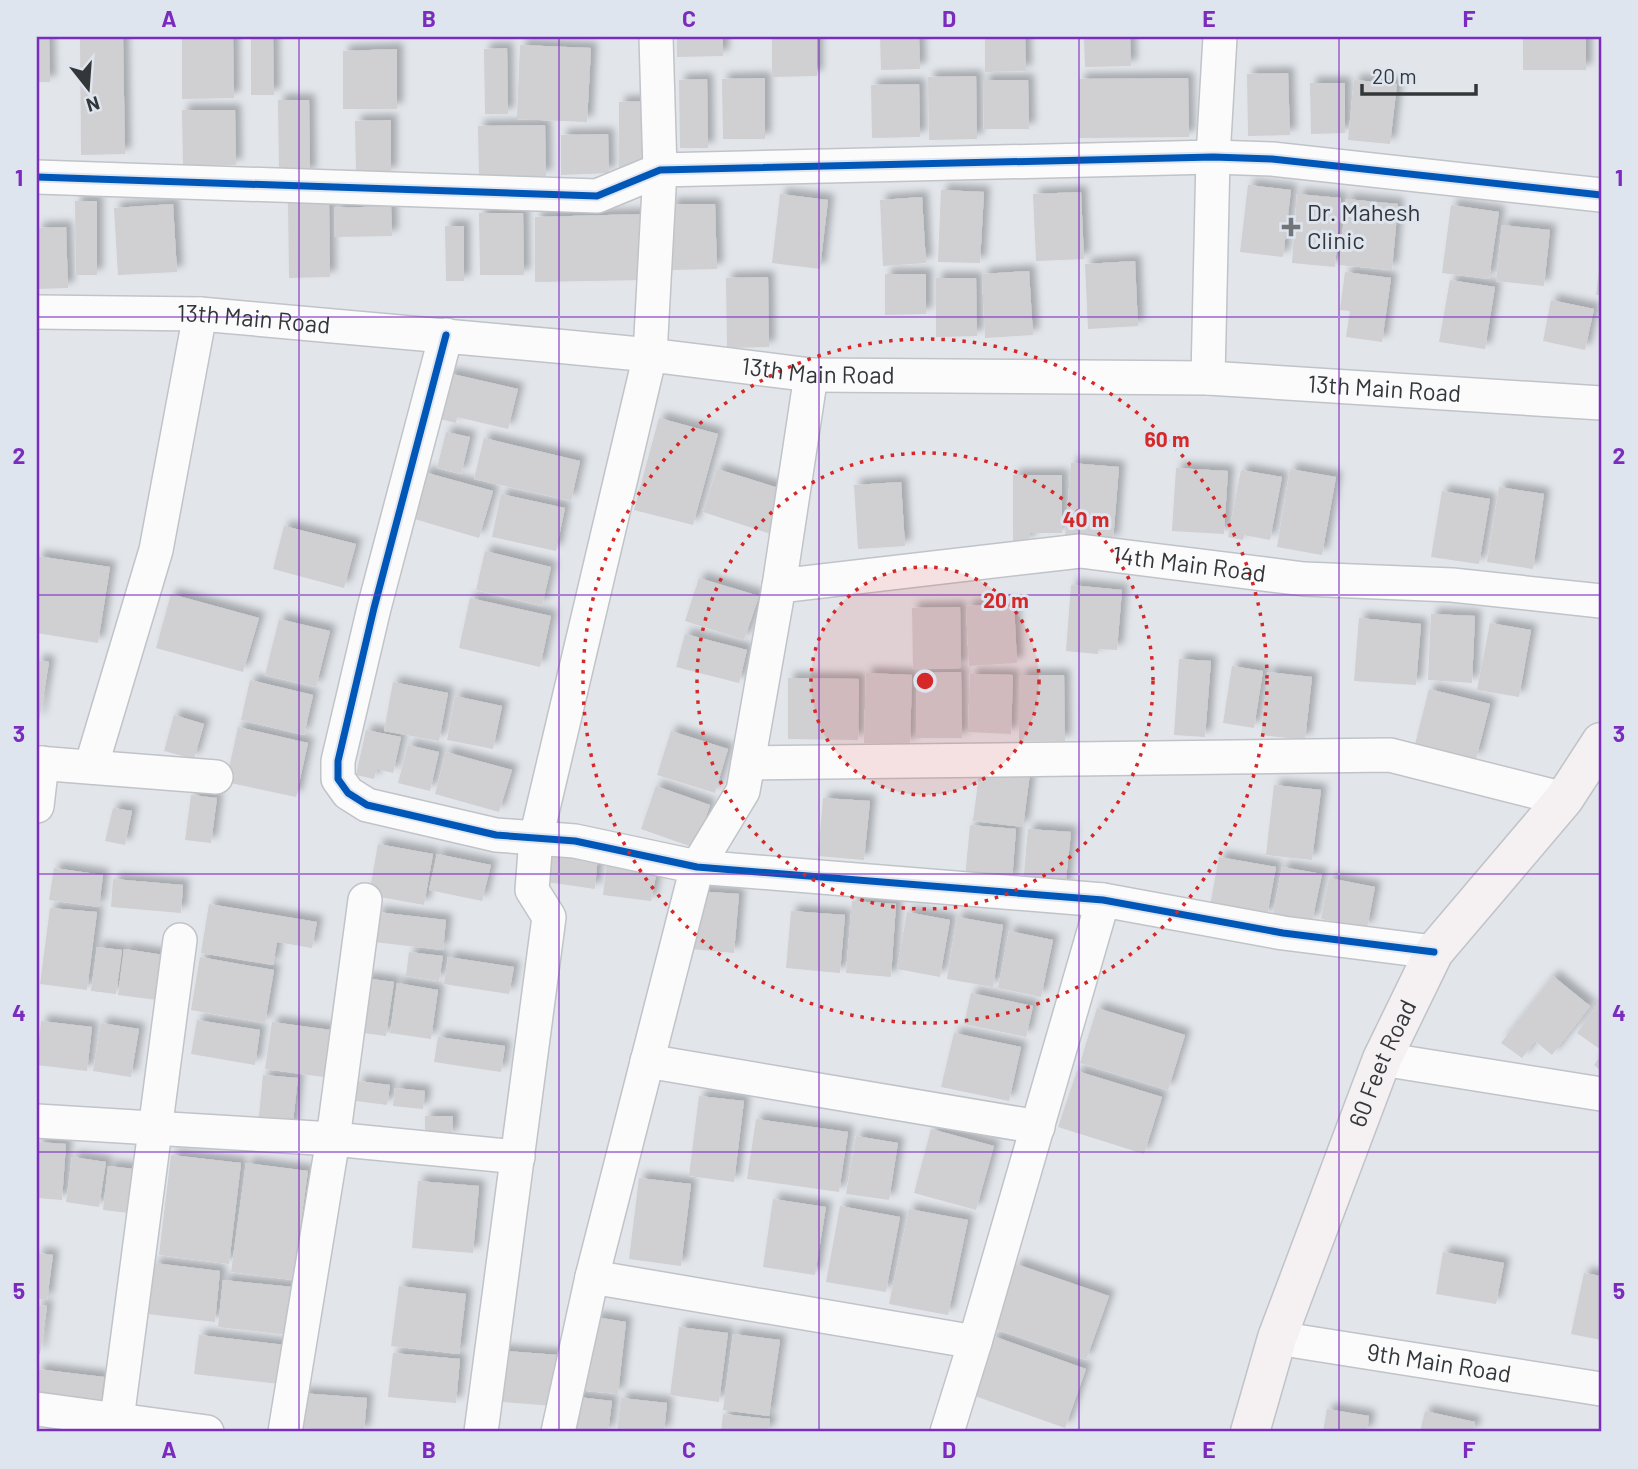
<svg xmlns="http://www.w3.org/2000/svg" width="1638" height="1469" font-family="Barlow,sans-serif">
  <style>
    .building { fill: #d0cfd2; filter: url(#shadow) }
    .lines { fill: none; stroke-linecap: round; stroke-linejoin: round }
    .street-casing { stroke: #c0c3c7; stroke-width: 36 }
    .secondary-casing { stroke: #c0c3c7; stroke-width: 41 }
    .street { stroke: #fbfbfc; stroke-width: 33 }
    .secondary { stroke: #f5f0f2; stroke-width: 38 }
    .cycleway-casing { stroke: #dee5ef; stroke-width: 11 }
    .cycleway { stroke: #0057b8; stroke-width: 7 }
    .grid { fill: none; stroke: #7b2cbf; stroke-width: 2; stroke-opacity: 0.55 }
    .ring { fill: none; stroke: #d62828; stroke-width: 3.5; stroke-dasharray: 3.5 7 }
    .poi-dot { fill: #717478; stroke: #dee5ef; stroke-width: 2.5 }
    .labels { text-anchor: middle; stroke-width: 6; stroke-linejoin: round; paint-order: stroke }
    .poi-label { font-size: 24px; fill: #34373a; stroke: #dee5ef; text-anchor: start }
    .street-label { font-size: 24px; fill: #34373a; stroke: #dee5ef }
    .centre { fill: #d62828; stroke: #dee5ef; stroke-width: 3.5 }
    .ring-label { font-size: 21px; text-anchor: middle; font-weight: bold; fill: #d62828; stroke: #dee5ef; stroke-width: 6; stroke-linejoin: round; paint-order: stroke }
    .neatline { fill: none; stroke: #7b2cbf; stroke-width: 2.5 }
    .grid-label { font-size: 23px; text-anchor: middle; font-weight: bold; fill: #7b2cbf }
  </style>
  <defs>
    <filter id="shadow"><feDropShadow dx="6" dy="-6" stdDeviation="3.5" flood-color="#0004"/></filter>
  </defs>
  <rect width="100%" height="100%" fill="#e2e6eb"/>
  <!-- building -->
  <path class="building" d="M37,37H49L50,82H37Z
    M80,37H123L125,154L81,155Z
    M182,37H233L234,98L182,99Z
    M251,37H273L274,95H251Z
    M677,37H723V56L677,57Z
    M772,37H817V76L772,77Z
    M880,37H919L920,69L881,70Z
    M985,37H1025L1026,71L985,72Z
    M1084,37H1130L1131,66L1085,67Z
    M1523,37H1586V70H1523Z
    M520,45L591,48L587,122L517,119Z
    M507,48L508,114H485L484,49Z
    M397,49V109H343V51Z
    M1288,73L1290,135L1248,136L1247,74Z
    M976,76L977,139L929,140L928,77Z
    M765,78V139H723L722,79Z
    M1188,78L1189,137L1079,138V79Z
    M707,79L708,148H680L679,80Z
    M983,80H1028L1029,129H984Z
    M1354,80L1397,84L1390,144L1348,140Z
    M1310,83H1345V133L1311,134Z
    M919,84L920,137L872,138L871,85Z
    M278,100H309L310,174H279Z
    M647,101L648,173L619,174V102Z
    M182,110H235L236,165L183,166Z
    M391,120V173H356L355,121Z
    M545,125L546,176L479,177L478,126Z
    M608,134L609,173L561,175V135Z
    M1248,185L1291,190L1283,257L1240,252Z
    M941,190L984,192L980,263L938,262Z
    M1081,192L1084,259L1036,261L1033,194Z
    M780,194L828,200L820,269L772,263Z
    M1297,194L1341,198L1335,267L1292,263Z
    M922,197L926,263L883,266L880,200Z
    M1346,199L1398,204L1392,270L1339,265Z
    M75,201H97V275H76Z
    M329,201L330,277L289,278L288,202Z
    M173,204L177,272L118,275L114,208Z
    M670,204H715L717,269L671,270Z
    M1451,205L1499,212L1489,279L1442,273Z
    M391,206L392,236L335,237L334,208Z
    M479,213H523L524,275H480Z
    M643,214L644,280L535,282V217Z
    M1502,225L1550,230L1544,286L1496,281Z
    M445,226H464V281H446Z
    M66,227L68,288L37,289V228Z
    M1135,261L1138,326L1088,329L1085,264Z
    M1600,264H1601V295H1596Z
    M1029,271L1033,335L985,338L982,274Z
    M1345,272L1391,278L1382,342L1346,337L1350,311L1340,310Z
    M885,274H926V314L885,315Z
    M768,277L769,347L727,348L726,278Z
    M936,278H976L977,336L936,337Z
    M1450,280L1495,287L1485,349L1439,342Z
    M1551,300L1594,309L1585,350L1543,341Z
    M448,373L518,389L508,429L457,417L456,423L436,418Z
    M659,418L718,434L693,525L634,510Z
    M446,432L470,437L461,474L437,468Z
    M484,438L580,461L571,501L474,479Z
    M1071,463L1119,467L1113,541L1065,537Z
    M1176,468L1228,471L1224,534L1172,531Z
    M717,469L785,490L771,534L703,512Z
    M1290,469L1336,477L1322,555L1277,547Z
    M1241,470L1282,477L1270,540L1244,535L1243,540L1228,537Z
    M424,472L493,491L479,538L411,518Z
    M1013,475H1062V533H1030L1029,541H1013Z
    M901,482L905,546L858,549L854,485Z
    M1499,487L1544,494L1533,569L1487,562Z
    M1442,491L1490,499L1479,564L1431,557Z
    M501,494L565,508L556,551L492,537Z
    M284,526L356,544L344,588L273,569Z
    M485,551L551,567L542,606L476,590Z
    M37,556L110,567L98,643L37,633Z
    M699,578L759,596L744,640L685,621Z
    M1071,585L1122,590L1117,650L1099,649L1098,654L1066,651Z
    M171,594L259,618L243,672L156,648Z
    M470,598L551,616L540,667L459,648Z
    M1014,603L1017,663L969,666L966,606Z
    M960,607L961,668L913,669L912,608Z
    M1431,614L1475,616L1472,683L1428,680Z
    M1359,618L1421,624L1416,685L1354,681Z
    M279,619L330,631L316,687L265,675Z
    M1490,623L1531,630L1519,697L1477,690Z
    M685,634L747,650L739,683L676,667Z
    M1179,659L1211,661L1205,737L1174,735Z
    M37,660L49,662L39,721L37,720Z
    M1232,666L1263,671L1254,728L1223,723Z
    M961,672L962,738H916V673Z
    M1268,672L1312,677L1305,740L1261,735Z
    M866,673L912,675L910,744L864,743Z
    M970,674L1013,675L1011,734L968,732Z
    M1019,675H1064L1065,741H1019Z
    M788,678L859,679L858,740L788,739Z
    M250,680L313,695L304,735L241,720Z
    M393,682L448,693L439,741L384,731Z
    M1429,689L1490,704L1476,759L1415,744Z
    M455,696L502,706L493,749L447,740Z
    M174,715L204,724L194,759L164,751Z
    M238,727L308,743L296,797L226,782Z
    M366,730L401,737L393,773L377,769L374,779L356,775Z
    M671,731L728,749L715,793L657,775Z
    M408,745L439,752L430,791L398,783Z
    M446,752L512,770L499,812L435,794Z
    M980,767L1030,773L1023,827L973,821Z
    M1274,785L1321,790L1312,860L1266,855Z
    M656,786L710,805L695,848L641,829Z
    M191,795L217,798L211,843L185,840Z
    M823,798L870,801L864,860L818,856Z
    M113,808L132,811L125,845L105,841Z
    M970,825L1016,829L1012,881L965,878Z
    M1028,829L1071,832L1065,889L1023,885Z
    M378,844L433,854L424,905L369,895Z
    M551,848L598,855L595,889L547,882Z
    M608,853L658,865L651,901L603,895Z
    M437,854L491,865L482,901L429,890Z
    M1219,857L1276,867L1267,916L1210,906Z
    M1282,867L1322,874L1312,922L1273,914Z
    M54,868L103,875L99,907L49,900Z
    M1329,878L1375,887L1367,928L1321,919Z
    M113,879L183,885L181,913L111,907Z
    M696,891L739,894L734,953L691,949Z
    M852,901L896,904L891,977L846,973Z
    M209,904L317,922L312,948L277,942L273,965L201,953Z
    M50,908L97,912L87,990L40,984Z
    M791,911L845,915L840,973L786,968Z
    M377,912L446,920L443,950L374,942Z
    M907,912L950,920L940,977L897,969Z
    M957,917L1003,925L993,987L947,979Z
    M1009,931L1053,940L1041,997L998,988Z
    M97,947L122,950L116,994L91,991Z
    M124,949L171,956L165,1001L118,995Z
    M409,952L443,956L439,981L406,976Z
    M200,957L274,970L265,1023L191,1010Z
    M448,957L514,967L509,994L444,984Z
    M1553,976L1590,1006L1552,1055L1535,1041L1522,1058L1501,1043Z
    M364,978L394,982L386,1036L356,1032Z
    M397,983L438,990L431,1039L390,1033Z
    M971,993L1033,1006L1026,1037L964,1024Z
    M1601,999V1050L1577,1033Z
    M1097,1008L1185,1035L1168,1090L1080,1063Z
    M197,1020L260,1030L255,1065L191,1054Z
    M41,1021L92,1027L87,1071L37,1065Z
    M272,1022L331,1030L324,1077L265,1069Z
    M101,1023L139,1029L131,1077L93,1071Z
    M954,1033L1021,1047L1009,1101L941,1087Z
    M438,1037L505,1046L501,1072L434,1062Z
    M1601,1055V1071L1594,1065Z
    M1077,1071L1162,1097L1144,1154L1058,1127Z
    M263,1075L298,1078L292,1130L258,1126Z
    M358,1081L390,1085L387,1105L356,1101Z
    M395,1088L425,1091L423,1109L393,1106Z
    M699,1096L744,1101L734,1182L689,1176Z
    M425,1116H453L452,1136H425Z
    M756,1119L848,1132L839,1192L747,1179Z
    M931,1129L994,1146L976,1210L914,1193Z
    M856,1136L898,1143L889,1200L846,1194Z
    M37,1142L66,1144L62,1200L37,1198Z
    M171,1155L241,1163L229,1264L159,1255Z
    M72,1157L106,1162L99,1207L66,1202Z
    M246,1163L308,1171L293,1280L231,1272Z
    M108,1166L134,1169L129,1213L103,1210Z
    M639,1178L691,1184L681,1266L629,1259Z
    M418,1181L479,1186L473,1253L412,1248Z
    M773,1199L826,1207L815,1275L763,1267Z
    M840,1206L900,1217L886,1292L826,1282Z
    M909,1209L968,1220L948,1315L889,1304Z
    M1443,1252L1504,1263L1496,1304L1436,1294Z
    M37,1253L53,1255L47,1300L37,1299Z
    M154,1263L220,1271L215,1322L148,1314Z
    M1016,1264L1109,1296L1086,1360L994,1329Z
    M1584,1273L1601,1276V1340L1571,1334Z
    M223,1280L293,1287L288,1335L218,1327Z
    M399,1286L466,1294L459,1354L391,1346Z
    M37,1305L47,1306L40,1354H37Z
    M595,1317L626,1322L618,1394L577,1390Z
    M679,1327L728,1333L719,1402L670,1395Z
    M733,1334L780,1340L769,1416L723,1410Z
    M199,1335L285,1345L280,1384L194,1374Z
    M993,1336L1086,1369L1065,1428L972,1395Z
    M493,1350L558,1355L554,1406L489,1401Z
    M393,1353L460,1359L456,1403L388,1397Z
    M37,1369L104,1377L100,1408L37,1400Z
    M301,1393L367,1398L364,1432L298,1428Z
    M570,1396L612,1401L608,1432H565Z
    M621,1398L667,1403L664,1432H617Z
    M1327,1409L1369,1416L1367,1432H1323Z
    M1425,1411L1475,1422L1473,1432H1420Z
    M723,1414L770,1419L768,1432H721Z"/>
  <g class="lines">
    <defs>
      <g id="street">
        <path d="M37,177L597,196L660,170L1213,157L1272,159L1601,195"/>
        <path id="s1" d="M37,312L200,314L567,347L650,355L811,375L1208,378L1601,403"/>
        <path d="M446,335L374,608L338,761V779L348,793L367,805L496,835L575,841L697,867L1103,900L1283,933L1434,952"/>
        <path d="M1208,378L1213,157L1220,37"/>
        <path id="s2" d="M779,586L1080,551L1304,579L1452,585L1601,601"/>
        <path d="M37,763L216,777"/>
        <path d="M748,763L1390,755L1564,799"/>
        <path d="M91,767L156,550L200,314"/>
        <path d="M37,806L42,763"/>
        <path d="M1382,1059L1601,1094"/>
        <path d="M647,1061L1038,1127"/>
        <path d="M37,1121L333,1139L518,1157"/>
        <path d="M592,1277L975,1342"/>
        <path id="s3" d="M1277,1338L1601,1389"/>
        <path d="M37,1409L207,1432"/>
        <path d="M117,1419L180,940"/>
        <path d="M285,1432L333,1139L365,900"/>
        <path d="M481,1432L549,917L532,890L536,838L650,355L660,170L656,37"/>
        <path d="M558,1432L592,1277L697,867L743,791L779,586L811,375"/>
        <path d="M947,1432L975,1342L1103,900"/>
      </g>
      <g id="secondary">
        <path id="s4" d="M1250,1432L1277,1338L1382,1059L1434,952L1564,799L1601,742"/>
      </g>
    </defs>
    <!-- street casing -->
    <use href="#street" class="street-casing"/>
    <!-- secondary casing -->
    <use href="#secondary" class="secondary-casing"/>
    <!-- street -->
    <use href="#street" class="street"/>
    <!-- secondary -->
    <use href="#secondary" class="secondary"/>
    <defs>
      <path id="cycleway" d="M37,177L597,196L660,170L1213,157L1272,159L1601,195
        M446,335L374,608L338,761V779L348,793L367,805L496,835L575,841L697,867L1103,900L1283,933L1434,952"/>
    </defs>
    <!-- cycleway casing -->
    <use href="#cycleway" class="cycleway-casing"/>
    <!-- cycleway -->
    <use href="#cycleway" class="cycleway"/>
  </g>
  <!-- grid -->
  <path class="grid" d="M299,37V1432M559,37V1432M819,37V1432M1079,37V1432M1339,37V1432M37,317H1601M37,595H1601M37,874H1601M37,1152H1601"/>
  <!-- distance rings -->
  <circle cx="925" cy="681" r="114" fill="#d62828" fill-opacity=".12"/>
  <g class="ring">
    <circle cx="925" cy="681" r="114"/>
    <circle cx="925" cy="681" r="228"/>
    <circle cx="925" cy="681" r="342"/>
  </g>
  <!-- markers -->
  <path class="poi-dot" d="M1287.5 216.5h7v7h7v7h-7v7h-7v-7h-7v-7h7z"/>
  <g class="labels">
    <!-- poi labels -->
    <g class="poi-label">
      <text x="1307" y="221">Dr. Mahesh<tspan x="1307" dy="28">Clinic</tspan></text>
    </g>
    <!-- street labels -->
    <g class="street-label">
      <text dy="8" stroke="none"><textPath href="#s1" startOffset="217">13th Main Road</textPath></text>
      <text dy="8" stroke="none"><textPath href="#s1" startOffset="784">13th Main Road</textPath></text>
      <text dy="8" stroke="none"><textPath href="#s1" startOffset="1351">13th Main Road</textPath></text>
      <text dy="8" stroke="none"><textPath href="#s2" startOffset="413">14th Main Road</textPath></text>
      <text dy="8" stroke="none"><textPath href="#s4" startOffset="392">60 Feet Road</textPath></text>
      <text dy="8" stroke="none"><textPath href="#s3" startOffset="164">9th Main Road</textPath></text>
    </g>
  </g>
  <circle cx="925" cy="681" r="10" class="centre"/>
  <g class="ring-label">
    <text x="1167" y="447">60 m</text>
    <text x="1086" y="527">40 m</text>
    <text x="1006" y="608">20 m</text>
  </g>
  <!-- border -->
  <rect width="1638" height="1469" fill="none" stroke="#dee5ef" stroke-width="77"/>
  <!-- north arrow -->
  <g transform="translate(88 88) rotate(163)" stroke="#dee5ef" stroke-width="5" paint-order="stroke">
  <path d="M0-5L12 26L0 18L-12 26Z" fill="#34373a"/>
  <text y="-10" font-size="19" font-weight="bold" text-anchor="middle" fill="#34373a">N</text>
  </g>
  <!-- scale -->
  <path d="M1362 84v10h114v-10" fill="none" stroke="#34373a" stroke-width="3.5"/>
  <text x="1372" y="84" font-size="21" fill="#34373a" stroke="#dee5ef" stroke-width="5" paint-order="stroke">20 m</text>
  <rect x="38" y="38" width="1562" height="1392" class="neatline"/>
  <g class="grid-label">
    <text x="169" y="27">A</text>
    <text x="429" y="27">B</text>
    <text x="689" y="27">C</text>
    <text x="949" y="27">D</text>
    <text x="1209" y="27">E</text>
    <text x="1469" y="27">F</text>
    <text x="19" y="186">1</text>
    <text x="1619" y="186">1</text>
    <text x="19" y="464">2</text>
    <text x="1619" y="464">2</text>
    <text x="19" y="742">3</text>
    <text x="1619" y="742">3</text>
    <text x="19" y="1021">4</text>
    <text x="1619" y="1021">4</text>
    <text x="19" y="1299">5</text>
    <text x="1619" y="1299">5</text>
    <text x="169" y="1458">A</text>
    <text x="429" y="1458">B</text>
    <text x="689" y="1458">C</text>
    <text x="949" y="1458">D</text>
    <text x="1209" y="1458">E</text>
    <text x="1469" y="1458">F</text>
  </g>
</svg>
